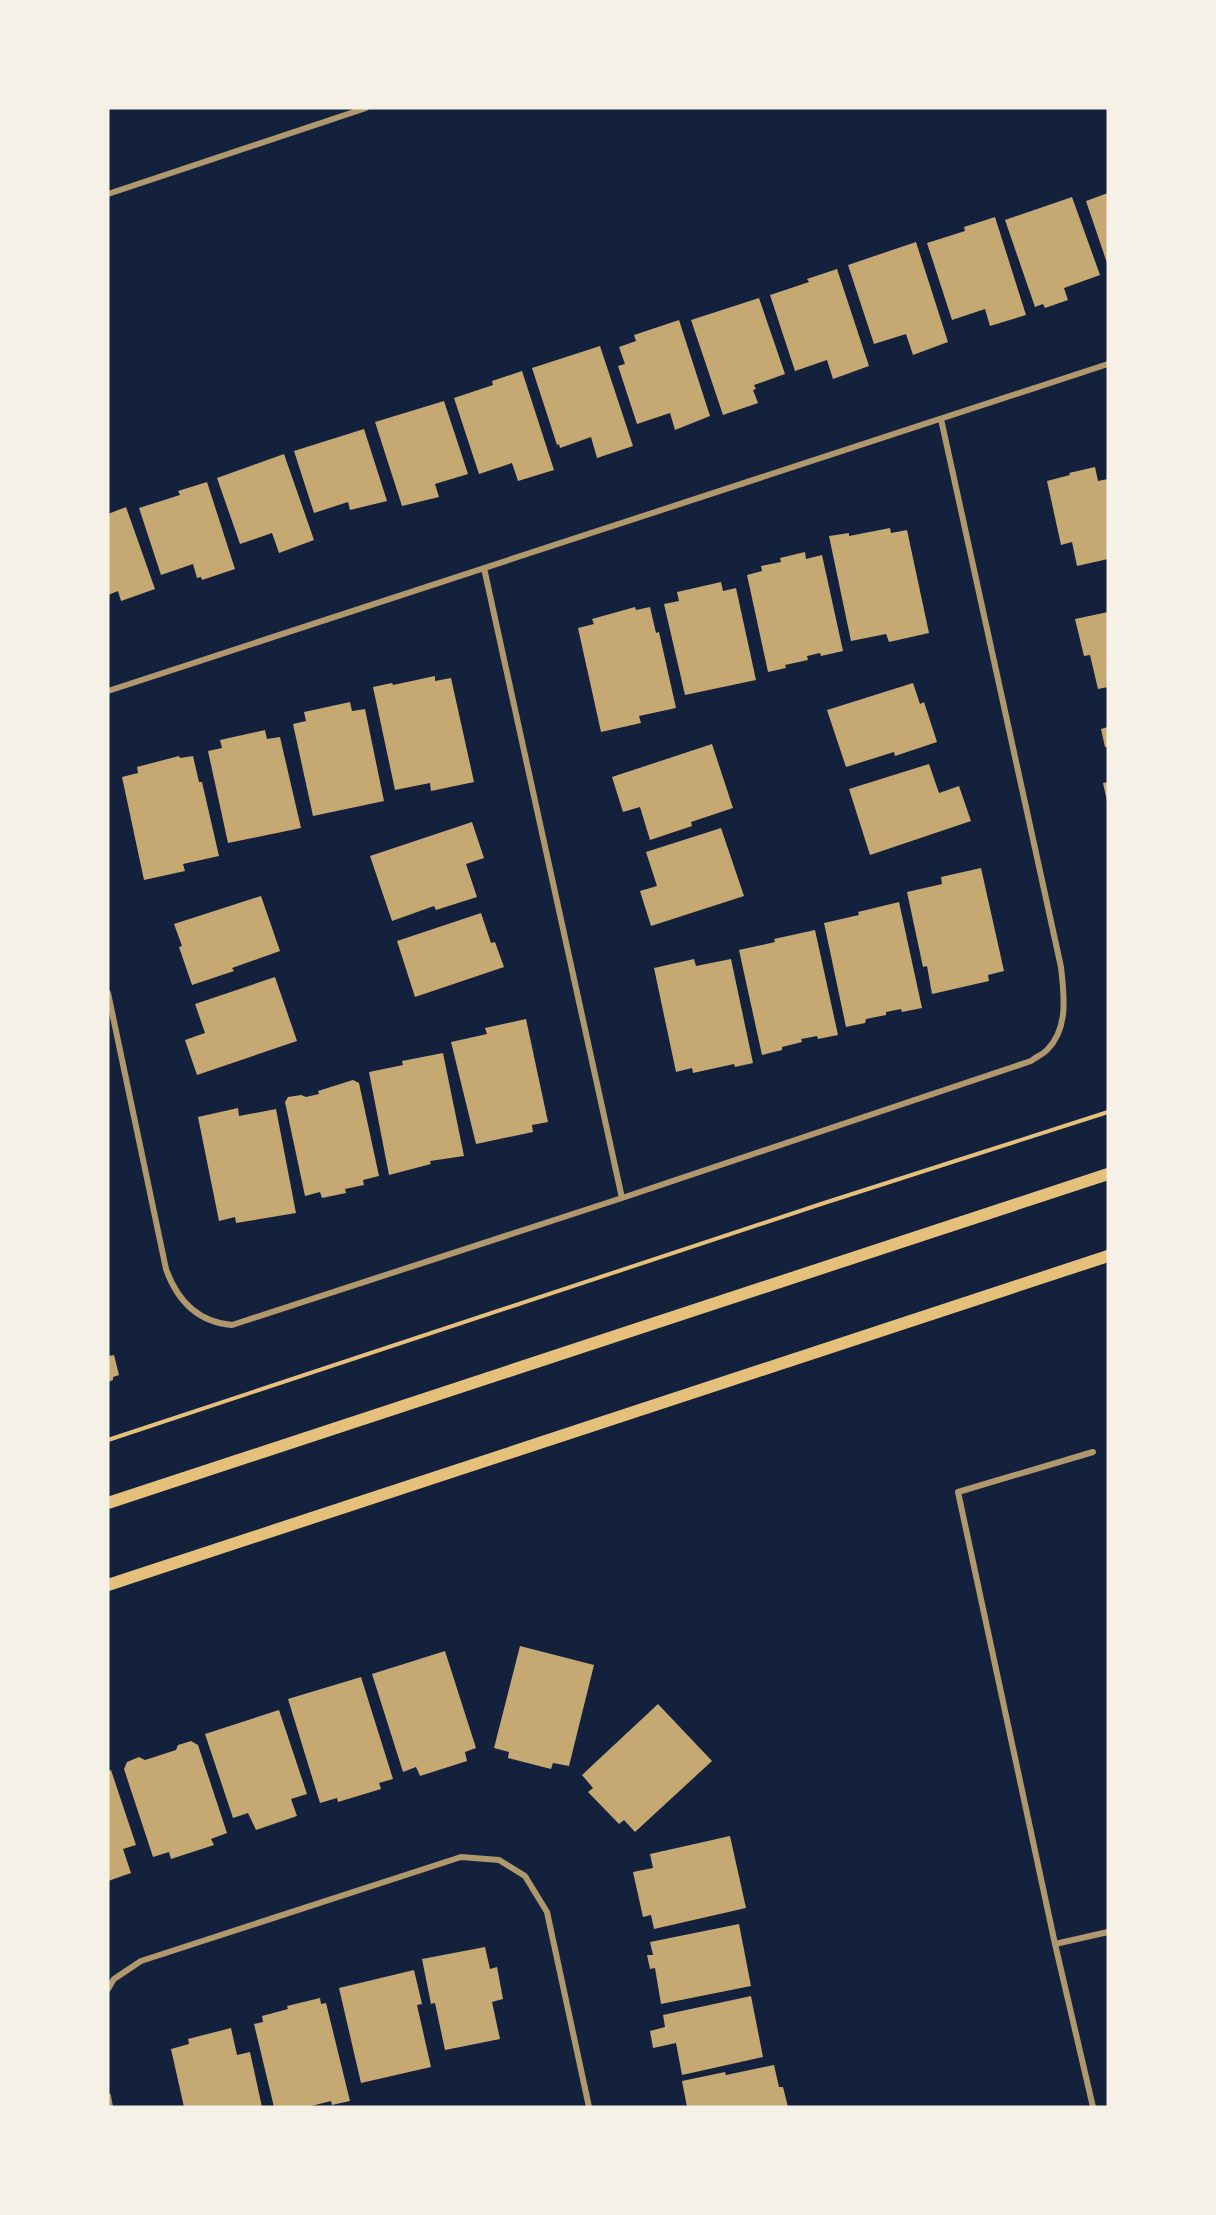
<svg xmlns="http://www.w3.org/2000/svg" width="1216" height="2215" font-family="'Crimson Pro',serif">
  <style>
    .building { fill: #c6a872 }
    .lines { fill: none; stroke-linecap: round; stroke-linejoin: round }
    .path { stroke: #e5c07b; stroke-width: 4 }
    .minor { stroke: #b1986c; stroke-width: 6 }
    .secondary { stroke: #e5c07b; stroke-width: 12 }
  </style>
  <rect width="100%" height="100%" fill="#14213d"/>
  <!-- building -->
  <path class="building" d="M1108,193V266L1086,201Z
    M1072,197L1100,275L1064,288L1068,300L1045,308L1043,304L1035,307L1005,220Z
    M995,217L1026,315L990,326L985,309L952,320L927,243L965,231L964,227Z
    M916,242L948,342L913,355L906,334L874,344L848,265Z
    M837,269L869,366L833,379L827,360L795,371L770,295L809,282L807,279Z
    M759,298L785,374L754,385L756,389L753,390L758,403L723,415L691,320Z
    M679,320L710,416L675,430L670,413L637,424L618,366L625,364L619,347L636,341L634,335Z
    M600,346L633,446L597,458L591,437L560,448L559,444L557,445L532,368Z
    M522,371L554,470L518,481L512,463L479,474L454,398L493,385L492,381Z
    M444,401L468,474L435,484L439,497L402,506L375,422Z
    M364,429L387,501L350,510L348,502L314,513L294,451Z
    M284,454L314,540L279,553L272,533L240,544L217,478Z
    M1095,467L1098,481L1108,479V559L1077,566L1072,542L1061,545L1047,481L1070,475L1069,473Z
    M207,482L235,569L202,580L201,577L197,578L193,564L161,575L139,508L180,495L178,491Z
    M126,507L155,589L121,601L118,591L108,595V514Z
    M890,528L891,533L907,530L929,633L889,642L886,634L851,641L829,536L849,533V536Z
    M805,552L806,559L822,555L843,651L821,656L820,653L807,656L808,660L785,665L786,668L768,672L747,575L762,571L761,566L781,562L780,558Z
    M721,582L723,591L736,588L756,680L685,695L664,604L679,601L677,592Z
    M635,607L636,610L650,607L656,633L659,632L676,708L639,716L641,723L601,732L578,628L594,624L592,619Z
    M1108,612V687L1098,689L1090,655L1084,656L1075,619Z
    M435,676V681L451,678L474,782L431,791L430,783L395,790L373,687L392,683L393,685Z
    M913,683L920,704L924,702L937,742L895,756L894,752L846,767L827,710Z
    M350,702L352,711L365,709L384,801L313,816L293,724L306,721L304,712Z
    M1108,727V747H1105L1101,729Z
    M265,730L267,739L280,737L301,828L228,843L208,751L222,748L220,740Z
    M712,744L733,808L691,822L692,826L650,840L640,807L623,812L612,777Z
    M179,756L180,758L193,756L199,782H202L219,856L183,864L185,871L144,880L122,777L138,773L137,767Z
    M929,764L939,793L959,786L971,821L870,855L849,789Z
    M1108,782V801H1107L1103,783Z
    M472,822L484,858L466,864L477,897L436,910L434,906L392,921L370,856Z
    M721,828L744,896L651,926L640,891L657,886L646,852Z
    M981,868L1004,971L988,975L989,981L932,994L927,966L923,967L907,892L942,884L941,877Z
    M261,896L280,951L232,968L234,971L192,985L179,947L182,946L174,924Z
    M899,902L922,1008L902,1012L901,1009L886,1012V1015L866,1019L865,1023L846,1027L824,923L859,915L858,912Z
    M481,913L491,943L495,942L504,967L415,997L397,941Z
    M815,930L838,1035L818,1039L817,1036L801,1039L802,1042L782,1047V1050L762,1055L739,950L775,942L774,939Z
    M694,959L696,966L731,959L753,1063L735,1067L734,1064L693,1073L692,1068L676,1072L654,968Z
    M275,977L297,1041L197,1075L185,1040L205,1033L195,1004Z
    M526,1019L548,1122L532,1125L533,1132L476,1144L451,1042L487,1034L485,1028Z
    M443,1053L464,1156L430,1161L431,1164L389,1175L369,1072L403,1065L402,1061Z
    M353,1080L359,1083L379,1176L363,1180L364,1185L345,1189L346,1193L322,1198L320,1192L305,1196L285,1102L288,1097L301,1095L306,1097L319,1094L318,1091Z
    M238,1108L239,1116L276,1109L296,1213L236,1223L235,1217L219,1221L198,1117Z
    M114,1355L119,1375L113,1377V1380L108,1382V1356Z
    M520,1646L594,1665L569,1766L553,1763L551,1769L508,1758L509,1752L494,1748Z
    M445,1651L476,1748L465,1752L467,1761L420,1776L416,1767L403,1772L372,1674Z
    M361,1677L393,1779L379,1783L381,1789L338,1802L337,1798L320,1803L288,1699Z
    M658,1704L712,1761L635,1832L624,1820L619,1824L588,1792L593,1788L582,1775Z
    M279,1710L307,1794L291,1799L297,1816L256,1830L248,1813L233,1818L205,1734Z
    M191,1741L198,1745L227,1833L211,1839L214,1845L171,1859L169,1852L153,1857L124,1769L127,1762L139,1757L145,1760L176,1750L178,1745Z
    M111,1770L136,1845L123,1849L131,1873L108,1881V1771Z
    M730,1836L746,1908L654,1929L651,1915L643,1917L633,1872L653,1868L650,1854Z
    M739,1924L751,1986L661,2004L655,1968L650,1969L647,1955H653L650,1942Z
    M485,1947L490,1969L497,1967L503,1999L492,2002L500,2039L445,2050L435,2003L431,2004L422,1959Z
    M414,1970L422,2004L417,2005L431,2067L361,2083L339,1988Z
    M751,1996L763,2057L682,2075L676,2043L653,2048L650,2031L665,2027L663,2015Z
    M320,1998L321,2004L326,2003L350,2101L332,2105L331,2101L307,2107H274L254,2024L263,2022L262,2016L288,2009L287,2006Z
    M231,2028L237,2055L250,2052L262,2107H184L171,2049L189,2044L188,2039Z
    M774,2065L779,2087H783L788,2107H687L682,2081L725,2072L726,2075Z"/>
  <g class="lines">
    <!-- path -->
    <path class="path" d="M108,1440L821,1204L1108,1112"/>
    <!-- minor -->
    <path class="minor" d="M108,194L366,108
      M484,568L622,1198
      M108,691L1108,364
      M108,993L166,1269C177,1300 197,1322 232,1325L622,1198L1031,1061C1036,1057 1043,1054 1047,1050C1069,1028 1064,995 1061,967L941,419
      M1093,1452L958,1492L1055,1944L1093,2107
      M1055,1944L1108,1932
      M108,1989L114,1979L141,1961L461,1857L499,1860L525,1876L547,1912L589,2107
      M108,2096L110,2107"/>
    <!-- secondary -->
    <path class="secondary" d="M108,1503L1108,1174
      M108,1585L1108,1256"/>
  </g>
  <!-- border -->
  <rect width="1216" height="2215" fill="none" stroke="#f6f1e7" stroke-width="219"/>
</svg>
